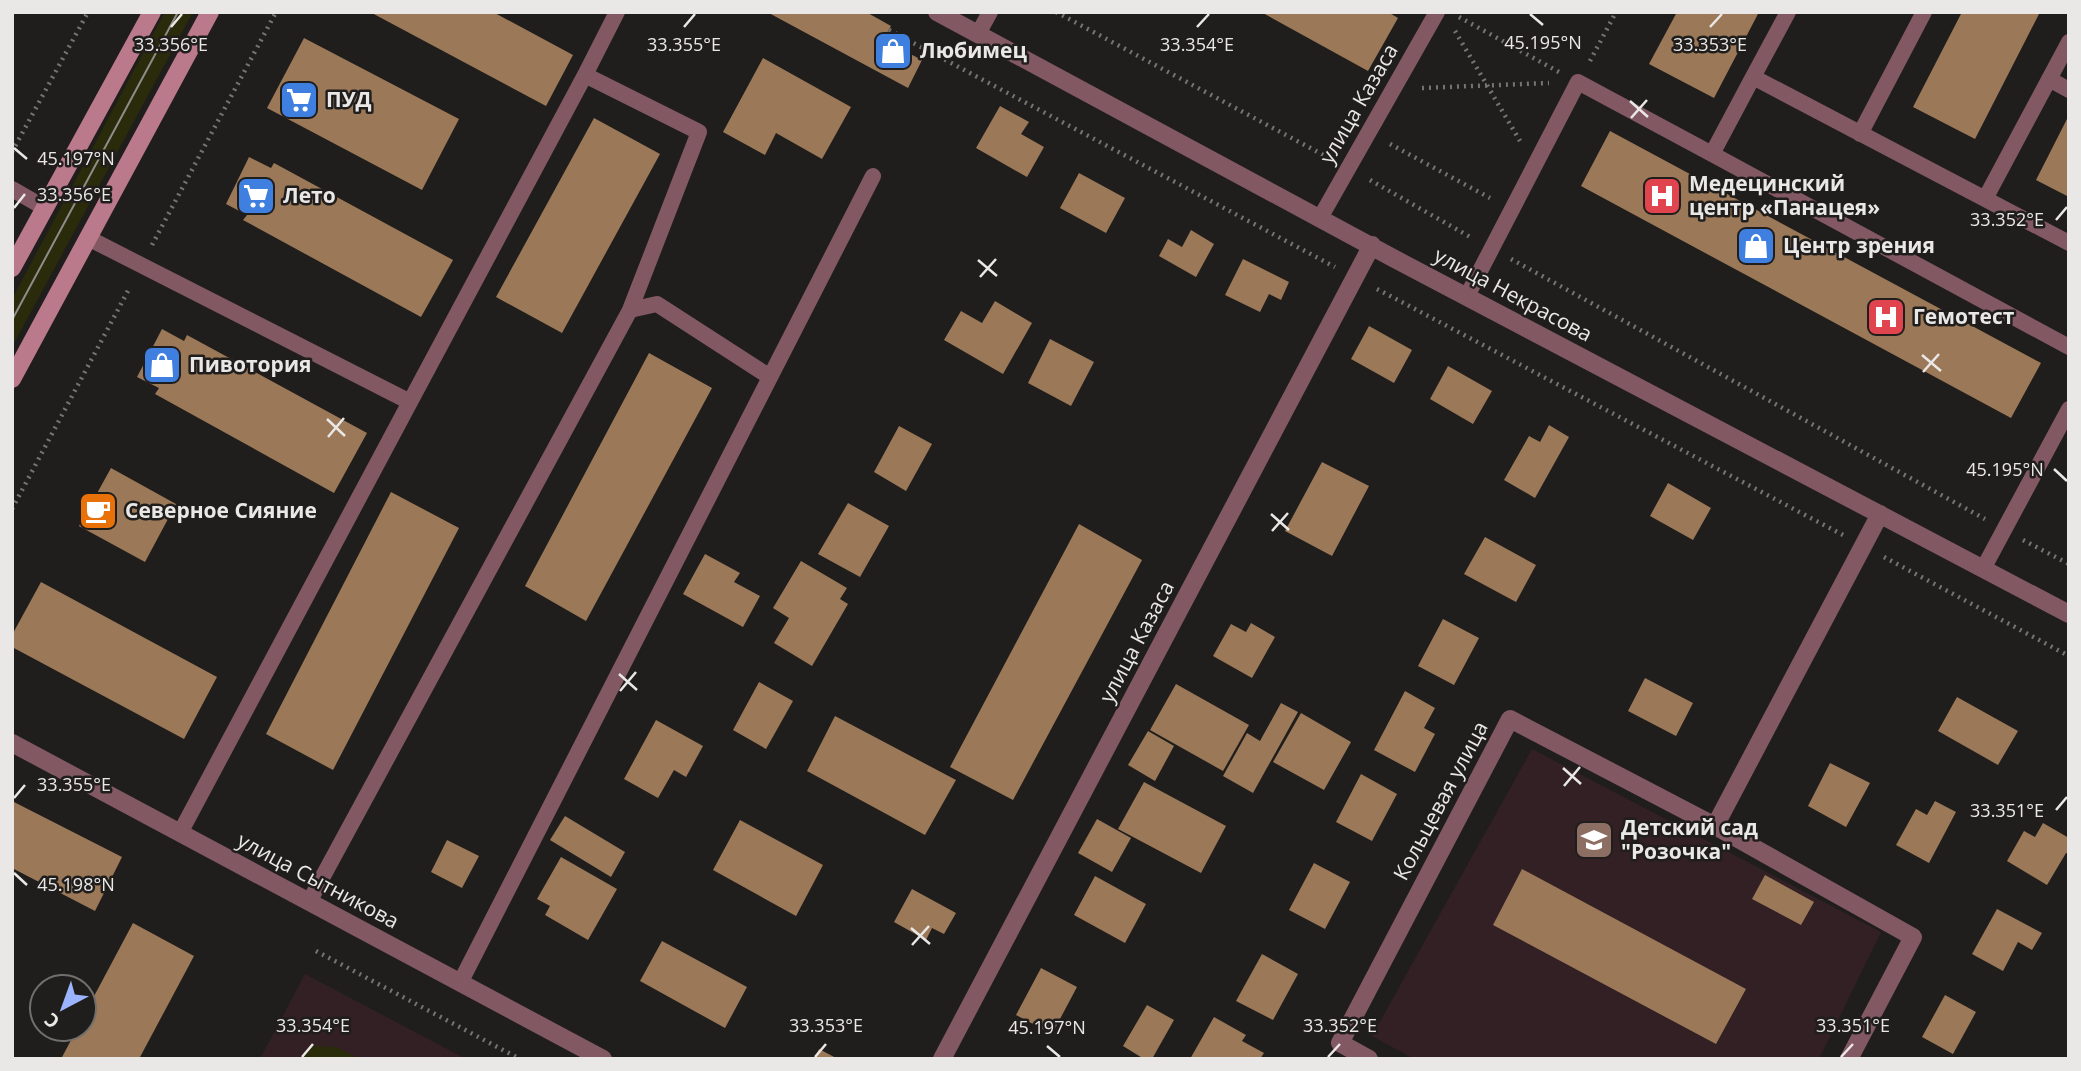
<svg xmlns="http://www.w3.org/2000/svg" width="2081" height="1071" font-family="'Open Sans',sans-serif">
  <style>
    .education { fill: #322025 }
    .green { fill: #292b0b }
    .building { fill: #9b7857 }
    .lines { fill: none; stroke-linecap: round; stroke-linejoin: round }
    .path { stroke: #767472; stroke-width: 4.5; stroke-dasharray: 2 5; stroke-linecap: butt }
    .lane { stroke: #825963; stroke-width: 16 }
    .street { stroke: #825963; stroke-width: 18 }
    .secondary { stroke: #bb7a8b; stroke-width: 18 }
    .tram { stroke: #8e8c8a; stroke-width: 2 }
    .ticks { fill: none; stroke: #eae8e7; stroke-width: 2.5 }
    .labels { text-anchor: middle; stroke-width: 5; stroke-linejoin: round; paint-order: stroke }
    .poi-label { font-size: 21px; font-weight: bold; fill: #eae8e7; stroke: #201e1c; text-anchor: start }
    .street-label { font-size: 21px; fill: #eae8e7; stroke: #201e1c }
    .ticks-label { font-size: 18px; text-anchor: middle; fill: #eae8e7; stroke: #201e1c; stroke-width: 5; stroke-linejoin: round; paint-order: stroke }
  </style>
  <rect width="100%" height="100%" fill="#201e1c"/>
  <!-- education -->
  <path class="education" d="M1532,749L1881,932L1819,1059H1414L1372,1036Z
    M305,974L466,1059H260Z"/>
  <!-- green -->
  <path class="green" d="M165,12H193L12,347V299Z
    M313,1046L336,1047L360,1059H299Z"/>
  <!-- building -->
  <path class="building" d="M370,12H493L573,55L546,106Z
    M767,12H866L891,26L883,40L922,60L908,88Z
    M1261,12H1388L1398,18L1368,71Z
    M1677,12H1759L1714,98L1649,64Z
    M1962,12H2040L1975,139L1913,107Z
    M304,38L459,119L422,190L267,108Z
    M763,58L851,107L822,159L776,133L765,155L723,132Z
    M1000,106L1029,122L1021,134L1044,147L1027,177L976,148Z
    M594,118L660,154L562,333L496,297Z
    M2067,119L2069,120V197L2036,180Z
    M1610,131L2041,363L2011,418L1581,186Z
    M249,157L271,168L274,163L453,260L421,317L243,220L247,215L226,204Z
    M1079,173L1125,198L1106,233L1060,208Z
    M1191,230L1214,244L1196,277L1159,256L1168,239L1182,247Z
    M1243,259L1289,282L1281,300L1269,294L1260,312L1225,295Z
    M995,301L1032,323L1003,374L944,340L961,311L982,323Z
    M1369,326L1412,350L1394,383L1351,359Z
    M162,329L184,341L187,335L367,433L334,493L155,394L159,388L137,377Z
    M1050,339L1094,362L1071,406L1028,383Z
    M649,353L712,388L586,621L525,586Z
    M1448,366L1492,391L1473,424L1430,399Z
    M1549,425L1569,437L1535,498L1504,480L1529,436L1540,442Z
    M899,426L932,444L906,491L874,472Z
    M1322,462L1369,486L1332,556L1285,531Z
    M111,468L176,504L145,562L79,526Z
    M1668,483L1711,508L1693,540L1650,516Z
    M391,492L459,528L333,770L266,734Z
    M848,503L889,526L860,577L818,554Z
    M1079,524L1142,560L1013,800L950,767Z
    M1485,537L1536,565L1516,602L1464,574Z
    M705,554L740,573L734,582L760,596L743,627L683,594Z
    M801,561L847,588L840,599L848,604L812,666L774,643L789,618L773,608Z
    M41,582L217,677L184,739L12,647V635Z
    M1443,619L1479,638L1454,685L1418,666Z
    M1251,623L1275,637L1252,678L1213,656L1231,624L1246,632Z
    M1645,678L1693,703L1676,736L1628,711Z
    M759,682L793,701L766,749L733,730Z
    M1176,684L1249,725L1223,771L1150,730Z
    M1405,691L1435,708L1424,728L1435,734L1415,772L1374,750Z
    M1957,697L2018,731L1998,765L1938,731Z
    M1281,703L1298,712L1253,793L1223,776L1247,733L1260,741Z
    M1301,713L1351,742L1324,790L1273,762Z
    M835,716L956,780L925,835L807,771Z
    M656,720L703,746L686,777L674,770L658,798L624,779Z
    M1148,731L1174,746L1155,781L1128,765Z
    M1830,763L1870,783L1846,827L1808,806Z
    M1361,774L1397,794L1372,841L1336,822Z
    M1144,782L1226,826L1201,873L1118,829Z
    M12,801L122,857L95,911L12,868Z
    M1935,801L1956,812L1929,863L1896,845L1916,809L1927,815Z
    M565,816L625,852L611,877L550,840Z
    M1097,819L1131,838L1112,872L1078,853Z
    M740,820L823,865L796,916L713,870Z
    M2043,823L2069,838V854L2066,853L2047,885L2007,861L2024,831L2035,837Z
    M447,840L479,856L462,888L431,872Z
    M561,857L617,889L588,940L545,915L550,906L537,899Z
    M1314,863L1350,882L1325,929L1289,910Z
    M1522,869L1746,989L1716,1044L1493,925Z
    M1765,875L1814,902L1801,925L1752,899Z
    M1095,876L1146,904L1125,943L1074,915Z
    M912,889L956,913L944,934L932,928L926,940L894,922Z
    M1997,909L2042,933L2032,950L2018,942L2003,971L1972,954Z
    M133,923L194,956L139,1059H61L77,1029H84V1015Z
    M662,941L747,987L725,1028L640,981Z
    M1262,954L1298,974L1273,1020L1236,1001Z
    M1041,968L1077,987L1052,1034L1016,1015Z
    M1945,995L1976,1012L1953,1054L1922,1037Z
    M1147,1005L1174,1020L1152,1059H1144L1123,1046Z
    M1214,1017L1246,1035L1242,1041L1264,1053L1260,1059H1190Z
    M819,1049L838,1059H814Z"/>
  <g class="lines">
    <!-- path -->
    <path class="path" d="M1056,12L1329,158
      M1459,17L1559,72
      M889,30L1335,267
      M1455,31L1520,141
      M1590,61L1616,12
      M1422,88L1549,83
      M1390,144L1490,198
      M12,152L88,12
      M1370,180L1472,238
      M152,245L276,12
      M1511,259L1985,519
      M1377,289L1843,535
      M12,509L130,287
      M2023,540L2069,564
      M1884,557L2069,656
      M316,951L520,1059"/>
    <!-- lane -->
    <path class="lane" d="M978,34L990,12
      M585,75L617,12
      M1753,77L1788,12
      M2049,79L2069,90
      M1860,134L1924,12
      M1712,154L2069,347
      M12,189L45,208
      M1985,199L2069,42
      M1320,218L1437,12
      M88,238L410,402L180,833
      M1467,296L1578,82L1712,154L1753,77L2069,243
      M410,402L585,75L699,132L630,310
      M1983,569L2069,409
      M309,902L630,310L657,304L770,377
      M460,983L873,176"/>
    <!-- street -->
    <path class="street" d="M937,12L1393,258L2069,614
      M12,743L603,1059
      M1715,826L1880,514
      M942,1059L1372,245
      M1369,1059L1340,1043L1510,719L1715,826L1913,937L1849,1059"/>
    <!-- secondary -->
    <path class="secondary" d="M12,268L152,12
      M12,379L210,12"/>
    <!-- tram -->
    <path class="tram" d="M12,320L178,12"/>
  </g>
  <!-- ticks -->
  <path class="ticks" d="M1530,14L1543,25M171,27L182,14M684,27L695,14M1197,27L1209,14M1710,27L1722,14M1630,101L1648,117M1631,118L1647,100M14,148L27,159M14,208L25,194M2056,220L2067,207M978,260L997,276M980,277L996,259M1922,355L1941,371M1923,372L1939,354M327,419L345,436M328,437L344,418M2054,469L2067,481M1271,514L1289,530M1272,531L1288,513M619,674L637,690M620,691L636,672M1563,768L1581,784M1564,786L1580,767M14,798L25,785M2056,810L2067,797M14,873L27,885M911,928L930,944M912,945L929,926M1047,1046L1060,1057M302,1057L313,1044M815,1057L826,1044M1328,1057L1340,1044M1841,1057L1853,1044"/>
  <!-- icons -->
  <defs>
    <symbol id="shop-square" viewBox="-11 -11 22 22"><rect x="-9" y="-9" width="18" height="18" rx="4" fill="#3f7fe0" stroke="#201e1c"/><path d="M-5-2.5h2.3a2.7 3.5 0 0 1 5.4 0H5L5.5 6h-11ZM-1.5-2.5h3a1.5 2.3 0 0 0-3 0Z" fill="#fff"/></symbol>
    <symbol id="supermarket-square" viewBox="-11 -11 22 22"><rect x="-9" y="-9" width="18" height="18" rx="4" fill="#3f7fe0" stroke="#201e1c"/><path d="M-6-5.5h2.5l.6 2H6L4.5 2H-2.5L-4.4-4H-6ZM-1.5 3.2a1.3 1.3 0 1 0 .1 0ZM3 3.2a1.3 1.3 0 1 0 .1 0Z" fill="#fff"/></symbol>
    <symbol id="hospital-square" viewBox="-11 -11 22 22"><rect x="-9" y="-9" width="18" height="18" rx="4" fill="#e0444e" stroke="#201e1c"/><path d="M-5-5h3v3.5h4V-5h3V5h-3V1.5h-4V5h-3Z" fill="#fff"/></symbol>
    <symbol id="cafe-square" viewBox="-11 -11 22 22"><rect x="-9" y="-9" width="18" height="18" rx="4" fill="#e8710a" stroke="#201e1c"/><path d="M-5.5-4.5H6V0H3Q3 3.5 0 3.5H-2.5Q-5.5 3.5-5.5 0ZM3-3.2v2h1.7v-2ZM-6 4.5H4V6H-6Z" fill="#fff"/></symbol>
    <symbol id="school-square" viewBox="-11 -11 22 22"><rect x="-9" y="-9" width="18" height="18" rx="4" fill="#8d6e63" stroke="#201e1c"/><path d="M0-5L7-2L0 1L-7-2ZM-4 1L0 2.5L4 1V4Q0 6-4 4Z" fill="#fff"/></symbol>
  </defs>
  <g fill-rule="evenodd">
    <use href="#shop-square" x="871" y="29" width="44" height="44"/>
    <use href="#supermarket-square" x="277" y="78" width="44" height="44"/>
    <use href="#supermarket-square" x="234" y="174" width="44" height="44"/>
    <use href="#hospital-square" x="1640" y="174" width="44" height="44"/>
    <use href="#shop-square" x="1734" y="224" width="44" height="44"/>
    <use href="#hospital-square" x="1864" y="295" width="44" height="44"/>
    <use href="#shop-square" x="140" y="343" width="44" height="44"/>
    <use href="#cafe-square" x="76" y="489" width="44" height="44"/>
    <use href="#school-square" x="1572" y="818" width="44" height="44"/>
  </g>
  <g class="labels">
    <!-- poi labels -->
    <g class="poi-label">
      <text x="920" y="58">Любимец</text>
      <text x="326" y="107">ПУД</text>
      <text x="1689" y="191">Медецинский<tspan x="1689" dy="24">центр «Панацея»</tspan></text>
      <text x="283" y="203">Лето</text>
      <text x="1783" y="253">Центр зрения</text>
      <text x="1913" y="324">Гемотест</text>
      <text x="189" y="372">Пивотория</text>
      <text x="125" y="518">Северное Сияние</text>
      <text x="1621" y="835">Детский сад<tspan x="1621" dy="24">"Розочка"</tspan></text>
    </g>
    <!-- street labels -->
    <g class="street-label">
      <text transform="translate(1359 104) rotate(-60)" y="7">улица Казаса</text>
      <text transform="translate(1513 295) rotate(28)" y="7">улица Некрасова</text>
      <text transform="translate(1137 642) rotate(-62)" y="7">улица Казаса</text>
      <text transform="translate(1441 801) rotate(-62)" y="7">Кольцевая улица</text>
      <text transform="translate(318 881) rotate(28)" y="7">улица Сытникова</text>
    </g>
  </g>
  <g class="ticks-label">
    <text x="1543" y="49">45.195°N</text>
    <text x="171" y="51">33.356°E</text>
    <text x="684" y="51">33.355°E</text>
    <text x="1197" y="51">33.354°E</text>
    <text x="1710" y="51">33.353°E</text>
    <text x="76" y="165">45.197°N</text>
    <text x="74" y="201">33.356°E</text>
    <text x="2007" y="226">33.352°E</text>
    <text x="2005" y="476">45.195°N</text>
    <text x="74" y="791">33.355°E</text>
    <text x="2007" y="817">33.351°E</text>
    <text x="76" y="891">45.198°N</text>
    <text x="313" y="1032">33.354°E</text>
    <text x="826" y="1032">33.353°E</text>
    <text x="1340" y="1032">33.352°E</text>
    <text x="1853" y="1032">33.351°E</text>
    <text x="1047" y="1034">45.197°N</text>
  </g>
  <!-- border -->
  <rect width="2081" height="1071" fill="none" stroke="#eae8e7" stroke-width="28"/>
  <!-- north arrow -->
  <g transform="translate(63 1008) rotate(221)"><circle r="33" fill="#201e1c" stroke="#716f6d" stroke-width="2"/>
  <path d="M0-5L12 26L0 18L-12 26Z" fill="#9bb4fd"/>
  <text y="-10" font-size="19" font-weight="bold" text-anchor="middle" fill="#eae8e7">С</text>
  </g>
</svg>
